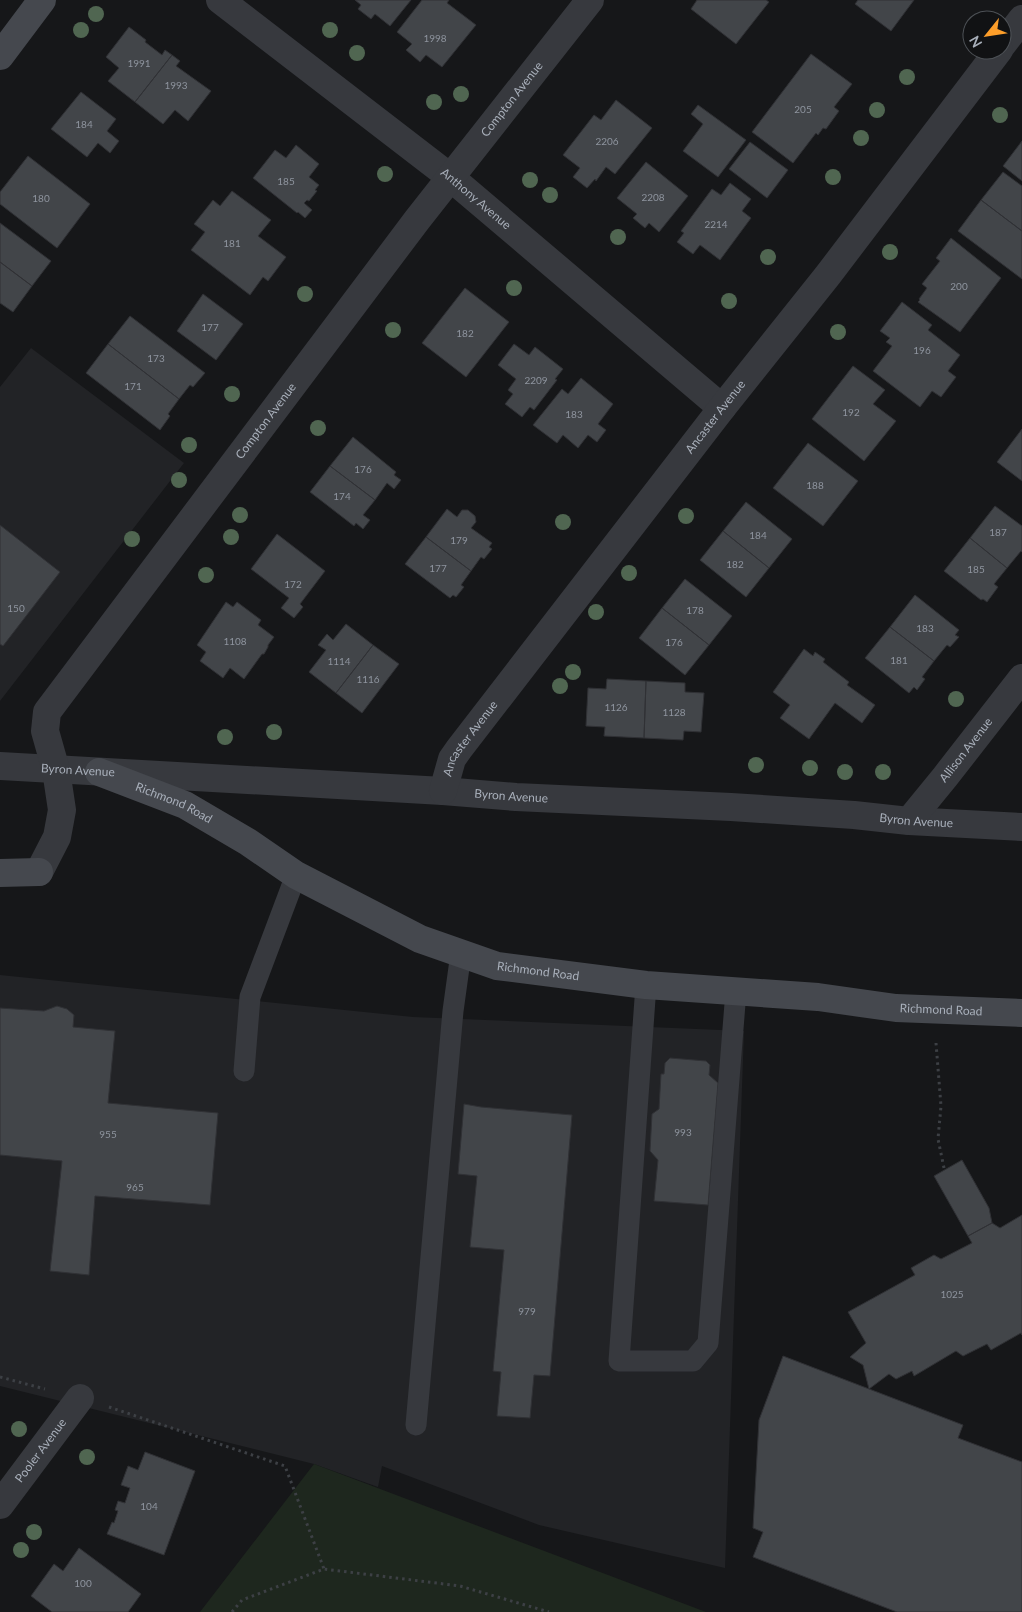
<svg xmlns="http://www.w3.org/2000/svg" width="1022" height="1612" font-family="Lato,sans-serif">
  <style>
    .built { fill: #222326 }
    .green { fill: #1e271e }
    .building { fill: #424549; stroke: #303135 }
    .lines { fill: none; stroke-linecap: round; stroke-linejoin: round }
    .path { stroke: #3d4045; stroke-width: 3; stroke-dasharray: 2.5 4; stroke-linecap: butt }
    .service { stroke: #37393e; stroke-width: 21 }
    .minor { stroke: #37393e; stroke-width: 28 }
    .secondary { stroke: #45484e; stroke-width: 28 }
    .tree { fill: #506651 }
    .labels { text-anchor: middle; stroke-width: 5; stroke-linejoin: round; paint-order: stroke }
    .number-label { font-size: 10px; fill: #8e949e }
    .street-label { font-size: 12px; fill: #a8afba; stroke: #111214 }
  </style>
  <rect width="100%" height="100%" fill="#161719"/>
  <!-- built -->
  <path class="built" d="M31,348L184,463L0,701V387Z
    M0,975L413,1017L744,1031L725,1568L539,1525L382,1466L378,1487L314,1464L0,1386Z"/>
  <!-- green -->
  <path class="green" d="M314,1464L706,1612H200Z"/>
  <!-- building -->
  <path class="building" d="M355,0H411L390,26L375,14L371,19L358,9L361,5Z
    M422,0H449L447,3L476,25L442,67L426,55L420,62L406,50L412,44L397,32Z
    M697,0H766L769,2L736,44L691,9Z
    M858,0H914L891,31L855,4Z
    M129,27L146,40L145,42L162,55L165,50L172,55L135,102L108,81L119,68L106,57Z
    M811,54L852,84L834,107L839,111L826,129L823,128L818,135L816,133L793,163L752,132Z
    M172,55L180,61L176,66L211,91L188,121L175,110L163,124L135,102Z
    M81,92L116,119L107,131L119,141L110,153L98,143L87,157L51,129Z
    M616,100L652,128L615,174L606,167L596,181L595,179L587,188L573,177L580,168L563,155L594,115L601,120Z
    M698,105L746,140L718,177L683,151L703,124L691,114Z
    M1022,141V181L1003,166Z
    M750,142L788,170L767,198L729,169Z
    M296,145L319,164L309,177L319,185L315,190L317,191L309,201L307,200L304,203L312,210L305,218L298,212L297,213L253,178L275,150L286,158Z
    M28,156L90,204L57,248L0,204V192Z
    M646,162L688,196L659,232L649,223L645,228L633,218L637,214L617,198Z
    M1003,172L1022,186V231L981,200Z
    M730,183L751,199L742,211L751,218L720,260L700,245L693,254L677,242L684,233L681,231L712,189L721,195Z
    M232,191L271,220L258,236L286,257L268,281L263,277L250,295L191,250L205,232L194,224L213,200L220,206Z
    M981,200L1022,231V279L958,231Z
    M0,223L51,261L32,286L0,262Z
    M951,238L1001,278L960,332L918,302L920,300L919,299L927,288L922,284L940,261L936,258Z
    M0,262L32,286L13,312L0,303Z
    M465,288L509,322L466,377L422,343Z
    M203,294L243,324L216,360L177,331Z
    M902,302L932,325L928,330L960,355L948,371L956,377L941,397L932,391L920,407L873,371L892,346L886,342L890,338L880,331Z
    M130,316L205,373L193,387L190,385L179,399L108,344Z
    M108,344L179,399L168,414L170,416L160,430L86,373Z
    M514,344L529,355L535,347L563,369L555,379L557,380L534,410L530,407L522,417L505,404L513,394L508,390L516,379L498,365Z
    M853,366L885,390L873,404L896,421L864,461L812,419Z
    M581,378L613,404L598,424L606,430L597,442L588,435L578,448L563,435L557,443L533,425L562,389L568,394Z
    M1022,429V481L997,462Z
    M353,437L396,472L394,475L401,480L394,489L387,483L375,500L330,466Z
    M808,443L858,481L823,526L773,488Z
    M330,466L375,500L363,515L370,520L363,529L356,523L354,526L310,492Z
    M746,502L792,539L769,568L723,531Z
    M995,506L1022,526V552L1021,551L1007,568L970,538Z
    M447,509L457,517L462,510H468L475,516L476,522L471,528L492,543L489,547L492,549L484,559L481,557L471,571L426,537Z
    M0,525L60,572L3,646L0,644Z
    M723,531L769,568L746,597L700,560Z
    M277,534L325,571L300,604L303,607L294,618L281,608L289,598L251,569Z
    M426,537L471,571L461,585L464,587L456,597L453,595L450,598L405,564Z
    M970,538L1007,568L994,584L998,587L987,602L983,599L981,600L944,571Z
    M685,579L732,616L709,645L662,608Z
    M915,595L959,630L955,635L959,637L950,647L947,645L934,661L890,627Z
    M226,602L233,607L237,602L261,620L258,625L274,637L268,645V647L264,654H262L244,679L230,668L223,678L200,661L206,652L197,645Z
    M662,608L709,645L685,675L639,638Z
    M346,624L373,645L336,693L309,672L326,650L318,645L327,634L333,640Z
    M890,627L934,661L922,677L925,679L917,690L914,687L909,693L865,658Z
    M373,645L399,664L362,713L336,693Z
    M804,649L813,656L815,652L825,659L823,662L849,682L847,685L875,705L862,723L835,703L809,739L780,718L790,705L773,692Z
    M607,679L646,681L644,738L604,736L605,727L586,726L588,688L606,689Z
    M646,681L685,683V692L704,693L701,732L684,731L683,740L644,738Z
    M57,1006L67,1009L74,1015L73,1027L115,1031L108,1103L218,1113L210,1205L95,1196L89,1275L50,1271L62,1161L0,1155V1008L44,1011Z
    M670,1058L706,1061L710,1065L709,1075L718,1083L708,1205L654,1201L658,1160L650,1151L652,1114L659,1109L661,1074H664L665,1063Z
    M464,1104L481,1107L572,1115L550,1376L534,1375L530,1418L497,1416L501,1372L493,1371L504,1250L470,1247L477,1176L458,1174Z
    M962,1160L989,1208L992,1223L968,1236L934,1176Z
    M1022,1215V1335L1021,1333L991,1350L987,1344L963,1356L956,1351L914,1376L912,1371L896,1379L889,1374L869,1389L863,1365L850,1357L866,1343L848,1312L915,1275L911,1268L934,1255L941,1259L972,1243L968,1236L992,1223L1000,1228Z
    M783,1356L963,1425L958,1438L1022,1462V1612H897L753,1557L763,1532L753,1528L759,1420Z
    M145,1452L195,1471L164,1555L107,1534L112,1522L114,1523L118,1511L115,1510L118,1501L125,1503L130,1488L121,1485L128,1466L138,1470Z
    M79,1548L141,1594L128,1612H52L31,1596L54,1564L63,1571Z"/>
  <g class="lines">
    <!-- path -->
    <path class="path" d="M936,1043L941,1106L938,1139L944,1168
      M0,1377L45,1389
      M109,1407L285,1466L324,1569
      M232,1612L242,1600L324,1569L460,1586L549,1612"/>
    <!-- service -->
    <path class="service" d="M646,985L619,1361H693L708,1343L736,991
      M244,1071L250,997L296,875
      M416,1425L453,1011L461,953"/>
    <!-- minor -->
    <g class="minor">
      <path id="s1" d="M220,0L450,177L722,408"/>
      <path d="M1002,45L1022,19"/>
      <path id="s2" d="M0,766L443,791L516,797L731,807L854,815L909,821L1022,827"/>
      <path id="s3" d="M443,791L452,759L459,749L722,408L828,275L999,50"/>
      <path id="s4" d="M909,821L945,777L1022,678"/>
      <path id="s5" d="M39,872L57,837L62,810L56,770L45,731L47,712L417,220L590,0"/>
      <path id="s6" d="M0,1505L80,1398"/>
    </g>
    <!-- secondary -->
    <g class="secondary">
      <path d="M0,56L42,0"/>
      <path id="s7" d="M99,772L185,805L248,842L296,875L420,939L497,966L646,985L818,997L896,1008L1022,1013"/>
      <path d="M0,873L39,872"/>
    </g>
  </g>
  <!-- trees -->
  <g class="tree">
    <circle cx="96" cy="14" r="8"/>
    <circle cx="81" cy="30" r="8"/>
    <circle cx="330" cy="30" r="8"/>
    <circle cx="357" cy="53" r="8"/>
    <circle cx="907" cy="77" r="8"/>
    <circle cx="461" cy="94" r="8"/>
    <circle cx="434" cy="102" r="8"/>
    <circle cx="877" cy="110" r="8"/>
    <circle cx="1000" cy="115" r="8"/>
    <circle cx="861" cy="138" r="8"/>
    <circle cx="385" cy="174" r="8"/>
    <circle cx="833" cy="177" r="8"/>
    <circle cx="530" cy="180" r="8"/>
    <circle cx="550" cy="195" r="8"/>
    <circle cx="618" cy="237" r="8"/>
    <circle cx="890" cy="252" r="8"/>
    <circle cx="768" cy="257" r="8"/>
    <circle cx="514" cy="288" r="8"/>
    <circle cx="305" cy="294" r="8"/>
    <circle cx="729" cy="301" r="8"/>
    <circle cx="393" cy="330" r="8"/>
    <circle cx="838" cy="332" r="8"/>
    <circle cx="232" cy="394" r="8"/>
    <circle cx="318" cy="428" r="8"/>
    <circle cx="189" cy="445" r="8"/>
    <circle cx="179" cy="480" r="8"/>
    <circle cx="240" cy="515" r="8"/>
    <circle cx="686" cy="516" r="8"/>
    <circle cx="563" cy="522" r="8"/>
    <circle cx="231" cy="537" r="8"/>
    <circle cx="132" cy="539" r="8"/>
    <circle cx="629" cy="573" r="8"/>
    <circle cx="206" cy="575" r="8"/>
    <circle cx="596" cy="612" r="8"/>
    <circle cx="573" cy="672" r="8"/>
    <circle cx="560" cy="686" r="8"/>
    <circle cx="956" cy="699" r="8"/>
    <circle cx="274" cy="732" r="8"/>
    <circle cx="225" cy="737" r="8"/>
    <circle cx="756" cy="765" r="8"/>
    <circle cx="810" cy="768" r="8"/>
    <circle cx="845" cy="772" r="8"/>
    <circle cx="883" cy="772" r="8"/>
    <circle cx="19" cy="1429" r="8"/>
    <circle cx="87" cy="1457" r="8"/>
    <circle cx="34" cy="1532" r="8"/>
    <circle cx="21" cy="1550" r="8"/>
  </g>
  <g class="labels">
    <!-- number labels -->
    <g class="number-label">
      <text x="435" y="42">1998</text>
      <text x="139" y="67">1991</text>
      <text x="176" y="89">1993</text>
      <text x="803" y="113">205</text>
      <text x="84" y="128">184</text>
      <text x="607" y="145">2206</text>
      <text x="286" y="185">185</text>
      <text x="653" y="201">2208</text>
      <text x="41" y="202">180</text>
      <text x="716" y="228">2214</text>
      <text x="232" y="247">181</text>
      <text x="959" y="290">200</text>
      <text x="210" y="331">177</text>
      <text x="465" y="337">182</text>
      <text x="922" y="354">196</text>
      <text x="156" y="362">173</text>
      <text x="536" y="384">2209</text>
      <text x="133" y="390">171</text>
      <text x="851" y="416">192</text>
      <text x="574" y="418">183</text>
      <text x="363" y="473">176</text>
      <text x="815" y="489">188</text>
      <text x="342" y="500">174</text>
      <text x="998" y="536">187</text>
      <text x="758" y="539">184</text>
      <text x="459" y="544">179</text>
      <text x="735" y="568">182</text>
      <text x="438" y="572">177</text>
      <text x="976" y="573">185</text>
      <text x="293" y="588">172</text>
      <text x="16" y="612">150</text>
      <text x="695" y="614">178</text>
      <text x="925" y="632">183</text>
      <text x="235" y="645">1108</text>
      <text x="674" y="646">176</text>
      <text x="899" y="664">181</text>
      <text x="339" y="665">1114</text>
      <text x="368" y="683">1116</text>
      <text x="616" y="711">1126</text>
      <text x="674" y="716">1128</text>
      <text x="683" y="1136">993</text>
      <text x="108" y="1138">955</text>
      <text x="135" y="1191">965</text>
      <text x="952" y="1298">1025</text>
      <text x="527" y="1315">979</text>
      <text x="149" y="1510">104</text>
      <text x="83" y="1587">100</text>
    </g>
    <!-- street labels -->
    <g class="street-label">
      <text dy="4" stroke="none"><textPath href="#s5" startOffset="936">Compton Avenue</textPath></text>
      <text dy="4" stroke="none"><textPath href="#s1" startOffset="324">Anthony Avenue</textPath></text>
      <text dy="4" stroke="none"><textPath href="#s3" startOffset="465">Ancaster Avenue</textPath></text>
      <text dy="4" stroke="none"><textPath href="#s5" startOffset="531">Compton Avenue</textPath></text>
      <text dy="4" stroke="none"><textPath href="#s3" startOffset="60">Ancaster Avenue</textPath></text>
      <text dy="4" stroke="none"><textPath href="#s4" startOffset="91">Allison Avenue</textPath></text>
      <text dy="4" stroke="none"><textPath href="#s2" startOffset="78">Byron Avenue</textPath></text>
      <text dy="4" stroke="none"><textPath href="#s2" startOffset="512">Byron Avenue</textPath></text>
      <text dy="4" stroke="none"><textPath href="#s7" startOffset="81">Richmond Road</textPath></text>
      <text dy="4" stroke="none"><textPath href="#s2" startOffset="918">Byron Avenue</textPath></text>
      <text dy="4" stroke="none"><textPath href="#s7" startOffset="486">Richmond Road</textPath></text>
      <text dy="4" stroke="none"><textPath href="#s7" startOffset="891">Richmond Road</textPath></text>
      <text dy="4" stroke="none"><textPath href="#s6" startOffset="68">Pooler Avenue</textPath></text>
    </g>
  </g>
  <!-- north arrow -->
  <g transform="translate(987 35) rotate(240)"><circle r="24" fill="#111214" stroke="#4d5156"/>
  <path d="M0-4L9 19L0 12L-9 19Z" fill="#fd9e2a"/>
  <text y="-8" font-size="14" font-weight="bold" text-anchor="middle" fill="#a8afba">N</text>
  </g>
</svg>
